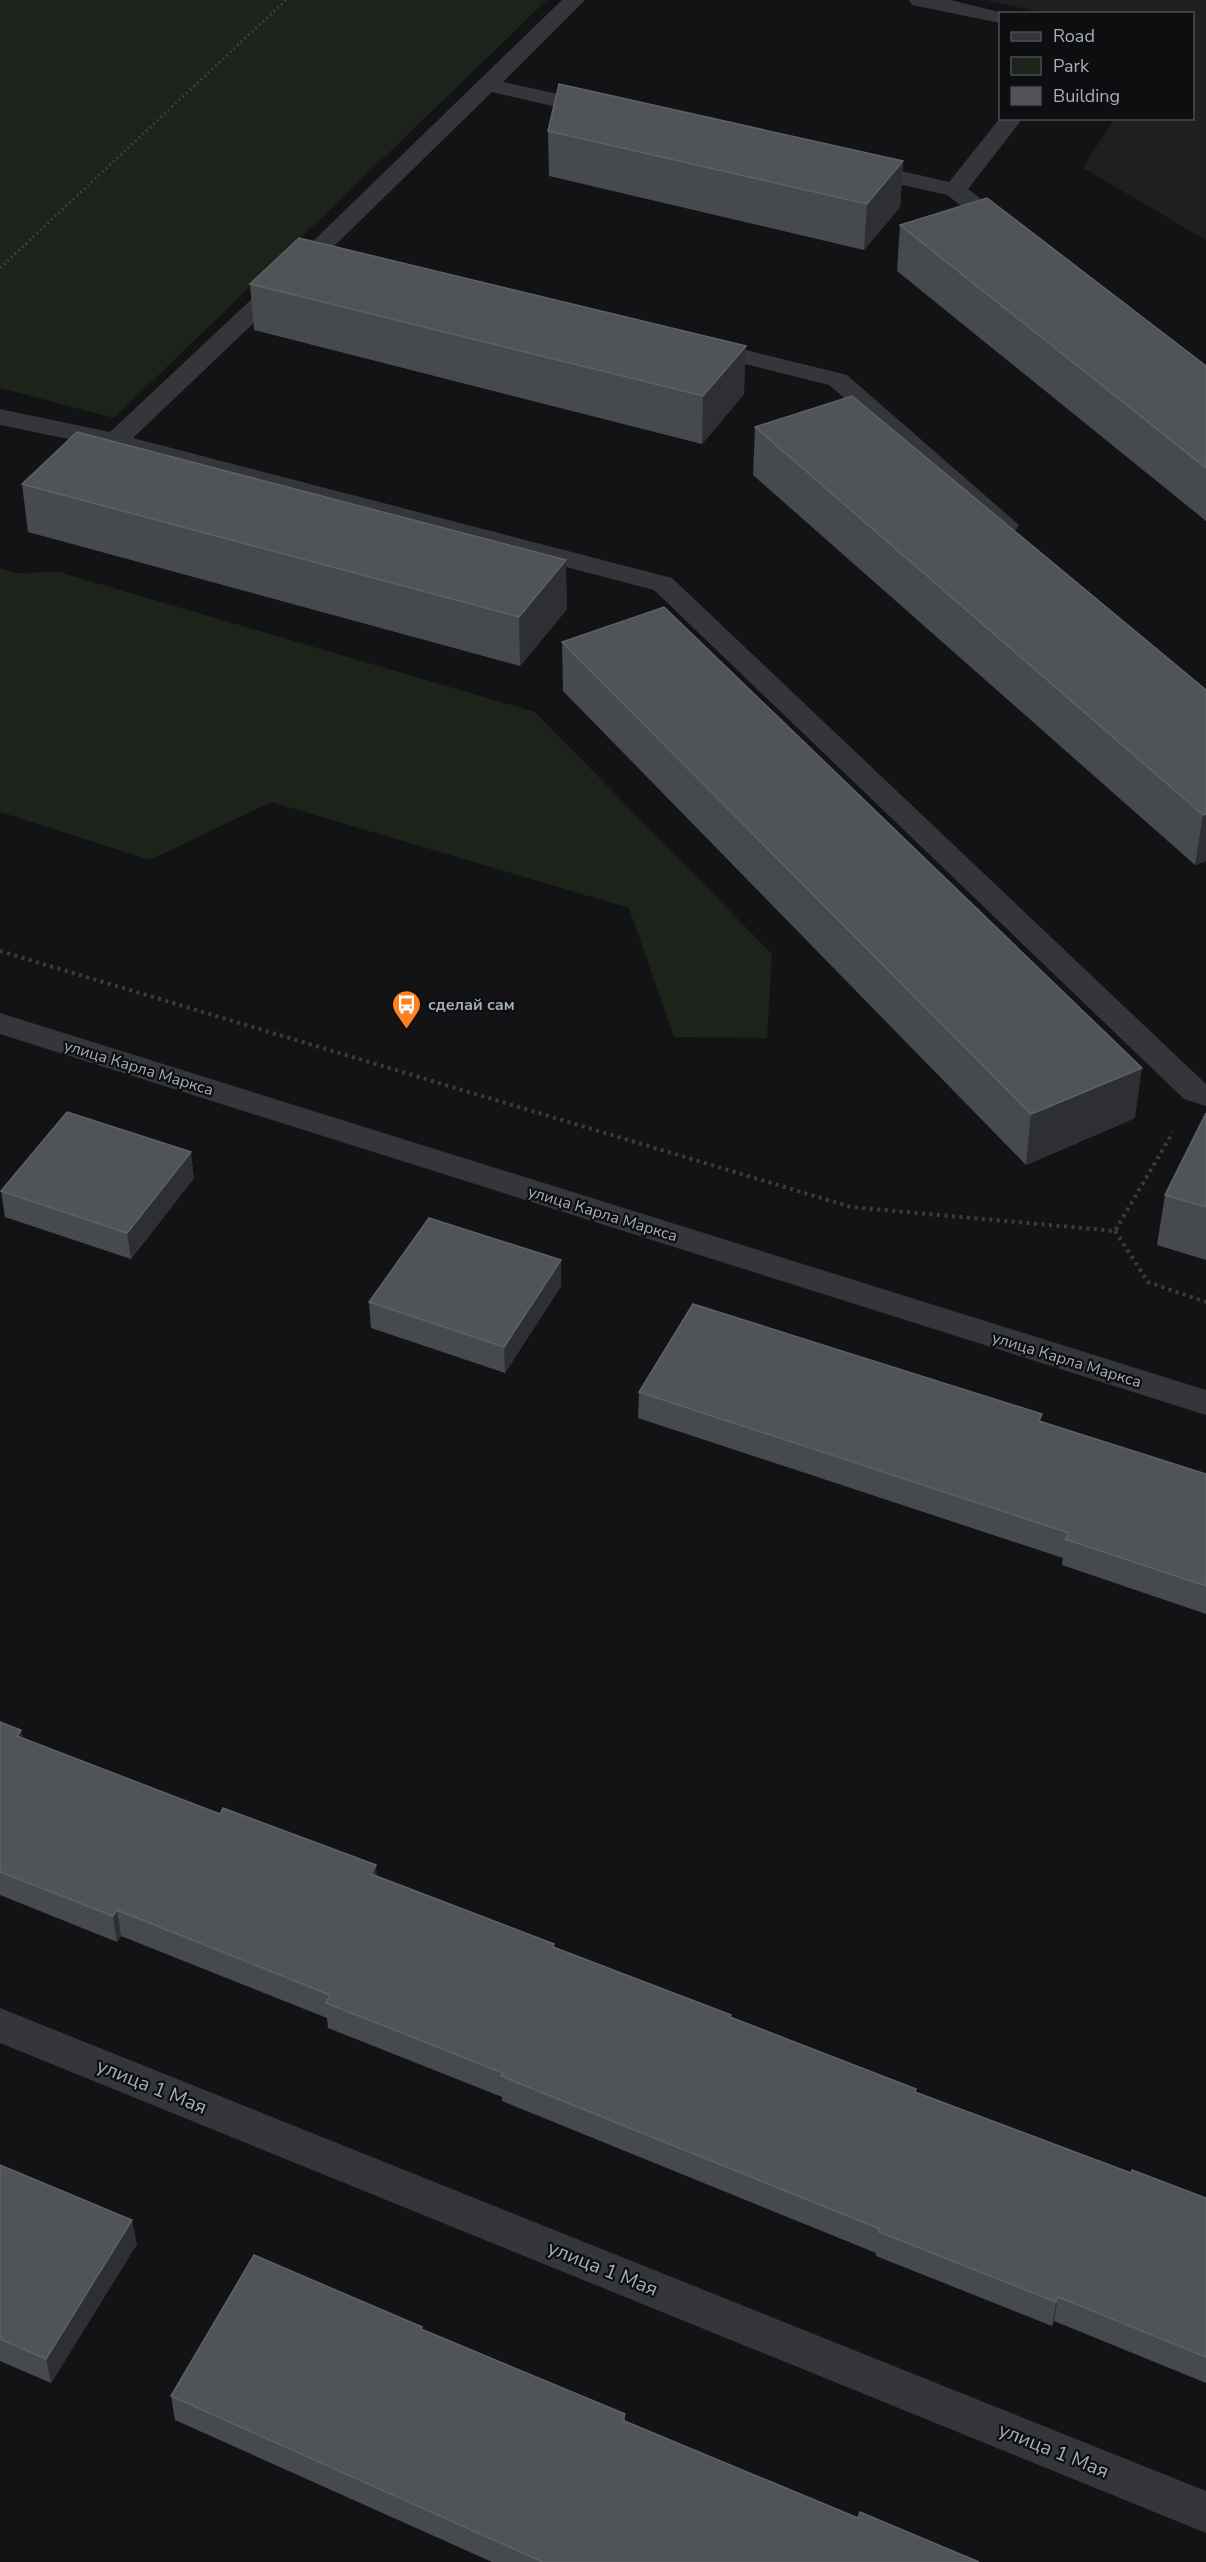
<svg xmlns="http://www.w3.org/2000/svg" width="1206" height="2562" font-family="'Nunito Sans',sans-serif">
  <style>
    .built { fill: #1f1f22 }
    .green { fill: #1b231b }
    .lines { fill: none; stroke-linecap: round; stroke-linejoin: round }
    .path-far1 { stroke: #393d41; stroke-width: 3; stroke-dasharray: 2 3; stroke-linecap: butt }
    .path { stroke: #393d41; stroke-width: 4; stroke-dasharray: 3 4.5; stroke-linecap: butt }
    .minor { fill: #34363a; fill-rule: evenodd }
    .wall { fill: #46494d }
    .shaded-wall { fill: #2d2f32 }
    .building { fill: #505458; stroke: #5d6267; stroke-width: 1.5 }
    .labels { text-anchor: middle; stroke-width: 4.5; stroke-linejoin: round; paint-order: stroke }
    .poi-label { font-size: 16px; font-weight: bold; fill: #a3aeb6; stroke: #0e0e10; text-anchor: start }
    .street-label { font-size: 16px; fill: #a3aeb6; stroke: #0e0e10 }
    .near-street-label { font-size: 20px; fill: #a3aeb6; stroke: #0e0e10 }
  </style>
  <rect width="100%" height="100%" fill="#131315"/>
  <!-- built -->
  <path class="built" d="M985,0H1206V240L1083,168L1114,119L1192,118V14L1045,13Z"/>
  <!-- green -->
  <path class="green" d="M0,0H547L114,418L0,388Z
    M0,568L15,573L59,572L535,712L772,954L767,1038L674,1037L629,908L271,802L150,860L0,812Z"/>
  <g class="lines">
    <!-- path-far1 -->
    <path class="path-far1" d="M0,268L286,0"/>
    <!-- path -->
    <path class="path" d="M0,951L851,1207L1115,1231L1173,1132
      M1115,1231L1148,1282L1206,1302"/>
    <!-- minor -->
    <path class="minor" d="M562,0H585L503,82L608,105L611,110L608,115L600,117L492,92L323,257L133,438L672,578L1206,1084V1106L1184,1099L654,590L113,448L0,425V409L110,432L307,247Z
      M909,0H950L1008,14H1000V23L912,5Z
      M1000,118H1023L968,189L1015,225L1019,230L1015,235L1007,237L999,235L947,195L850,173L847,168L850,163L858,161L949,182Z
      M702,339L847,375L1019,525L1015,531L1006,533L997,531L829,385L693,351L690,346L693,341Z
      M0,1013L1206,1390V1415L0,1034Z
      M0,2008L1206,2491V2533L0,2043Z"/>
  </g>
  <!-- wall -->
  <path class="wall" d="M548,131L903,161L900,207L864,250L549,176Z
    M900,225L1206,366V521L897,271Z
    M250,284L744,394L702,444L254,330Z
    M755,427L1206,690V861L1195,865L753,475Z
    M22,484L567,609L520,666L28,532Z
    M562,642L1135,1118L1026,1165L563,691Z
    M1206,1113V1260L1157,1245L1165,1195Z
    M194,1178L131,1259L5,1217L1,1191Z
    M561,1286L505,1373L371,1328L369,1302Z
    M639,1392L1041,1422L1206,1474V1614L1062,1565L1063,1558L638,1418Z
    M0,1722L23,1739L554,1944V1948L916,2092L1131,2173L1206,2198V2383L1054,2321L1052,2326L876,2256V2253L502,2101V2097L328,2028L327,2018L121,1936L117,1942L0,1895Z
    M0,2165L137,2244L51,2383L0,2361Z
    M422,2330L625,2414V2421L858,2518L979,2562H492L175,2420L171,2396Z"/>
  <!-- shaded-wall -->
  <path class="shaded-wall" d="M903,161L900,207L864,250L867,204Z
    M746,346L744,394L702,444L703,396Z
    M566,560L567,609L520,666L519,617Z
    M1206,814V861L1195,865L1203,815Z
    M1142,1068L1135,1118L1026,1165L1031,1114Z
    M191,1152L194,1178L131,1259L127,1233Z
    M561,1260V1286L505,1373L504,1347Z
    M21,1730L26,1756L17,1736Z
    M376,1865L378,1891L371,1874Z
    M117,1910L121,1936L117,1942L113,1916Z
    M132,2220L137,2244L51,2383L46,2359Z
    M1058,2297L1054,2321L1052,2326L1056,2302Z"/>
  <!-- building -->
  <path class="building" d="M559,84L903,161L867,204L548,131Z
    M987,198L1206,366V468L900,225Z
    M299,238L746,346L703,396L250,284Z
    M852,396L1206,690V814L1203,815L755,427Z
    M77,432L566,560L519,617L22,484Z
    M664,607L1142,1068L1031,1114L562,642Z
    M67,1112L191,1152L127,1233L1,1191Z
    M1206,1113V1207L1165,1195Z
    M429,1218L561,1260L504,1347L369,1302Z
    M693,1304L1042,1414L1039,1421L1206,1474V1586L1065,1539L1069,1533L639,1392Z
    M0,1722L21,1730L17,1736L220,1814L223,1808L376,1865L371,1874L554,1944L553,1947L731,2015L730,2017L916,2089L915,2092L1131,2173L1132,2170L1206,2198V2357L1058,2297L1056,2302L879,2232L880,2229L501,2076L503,2073L326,2003L330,1995L117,1910L113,1916L0,1872Z
    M0,2165L132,2220L46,2359L0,2339Z
    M254,2255L422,2327L421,2329L625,2414L622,2420L858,2518L860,2512L979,2562H543L171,2396Z"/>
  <!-- icons -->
  <defs>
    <symbol id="bus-pin" viewBox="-11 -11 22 30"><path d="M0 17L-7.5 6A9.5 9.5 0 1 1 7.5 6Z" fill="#ff8021" stroke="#0e0e10"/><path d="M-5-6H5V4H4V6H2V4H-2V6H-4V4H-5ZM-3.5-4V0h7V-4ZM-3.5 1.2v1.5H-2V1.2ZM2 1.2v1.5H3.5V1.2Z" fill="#fff"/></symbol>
  </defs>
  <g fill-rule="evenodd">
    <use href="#bus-pin" x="390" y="988" width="33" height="45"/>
  </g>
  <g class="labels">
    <!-- poi labels -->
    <g class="poi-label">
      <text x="428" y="1010">сделай сам</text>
    </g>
    <!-- street labels -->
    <g class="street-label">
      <text transform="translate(139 1067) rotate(17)" y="6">улица Карла Маркса</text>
      <text transform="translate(603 1213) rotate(17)" y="6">улица Карла Маркса</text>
      <text transform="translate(1067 1359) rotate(17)" y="6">улица Карла Маркса</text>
    </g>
    <!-- near-street labels -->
    <g class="near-street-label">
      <text transform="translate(152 2086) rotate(22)" y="7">улица 1 Мая</text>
      <text transform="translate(603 2268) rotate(22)" y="7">улица 1 Мая</text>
      <text transform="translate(1054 2450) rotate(22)" y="7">улица 1 Мая</text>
    </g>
  </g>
  <!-- legend -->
  <rect x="999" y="12" width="195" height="108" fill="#0e0e10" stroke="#4a4e52" stroke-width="1.5"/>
  <rect x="1011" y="32" width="30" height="9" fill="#34363a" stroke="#4a4e52" stroke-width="1.5"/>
  <text x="1053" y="42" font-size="18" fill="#a3aeb6">Road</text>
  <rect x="1011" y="57" width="30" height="18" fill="#1b231b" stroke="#4a4e52" stroke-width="1.5"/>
  <text x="1053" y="72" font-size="18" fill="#a3aeb6">Park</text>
  <rect x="1011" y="87" width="30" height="18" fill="#505458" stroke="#4a4e52" stroke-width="1.5"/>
  <text x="1053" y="102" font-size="18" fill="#a3aeb6">Building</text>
</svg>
